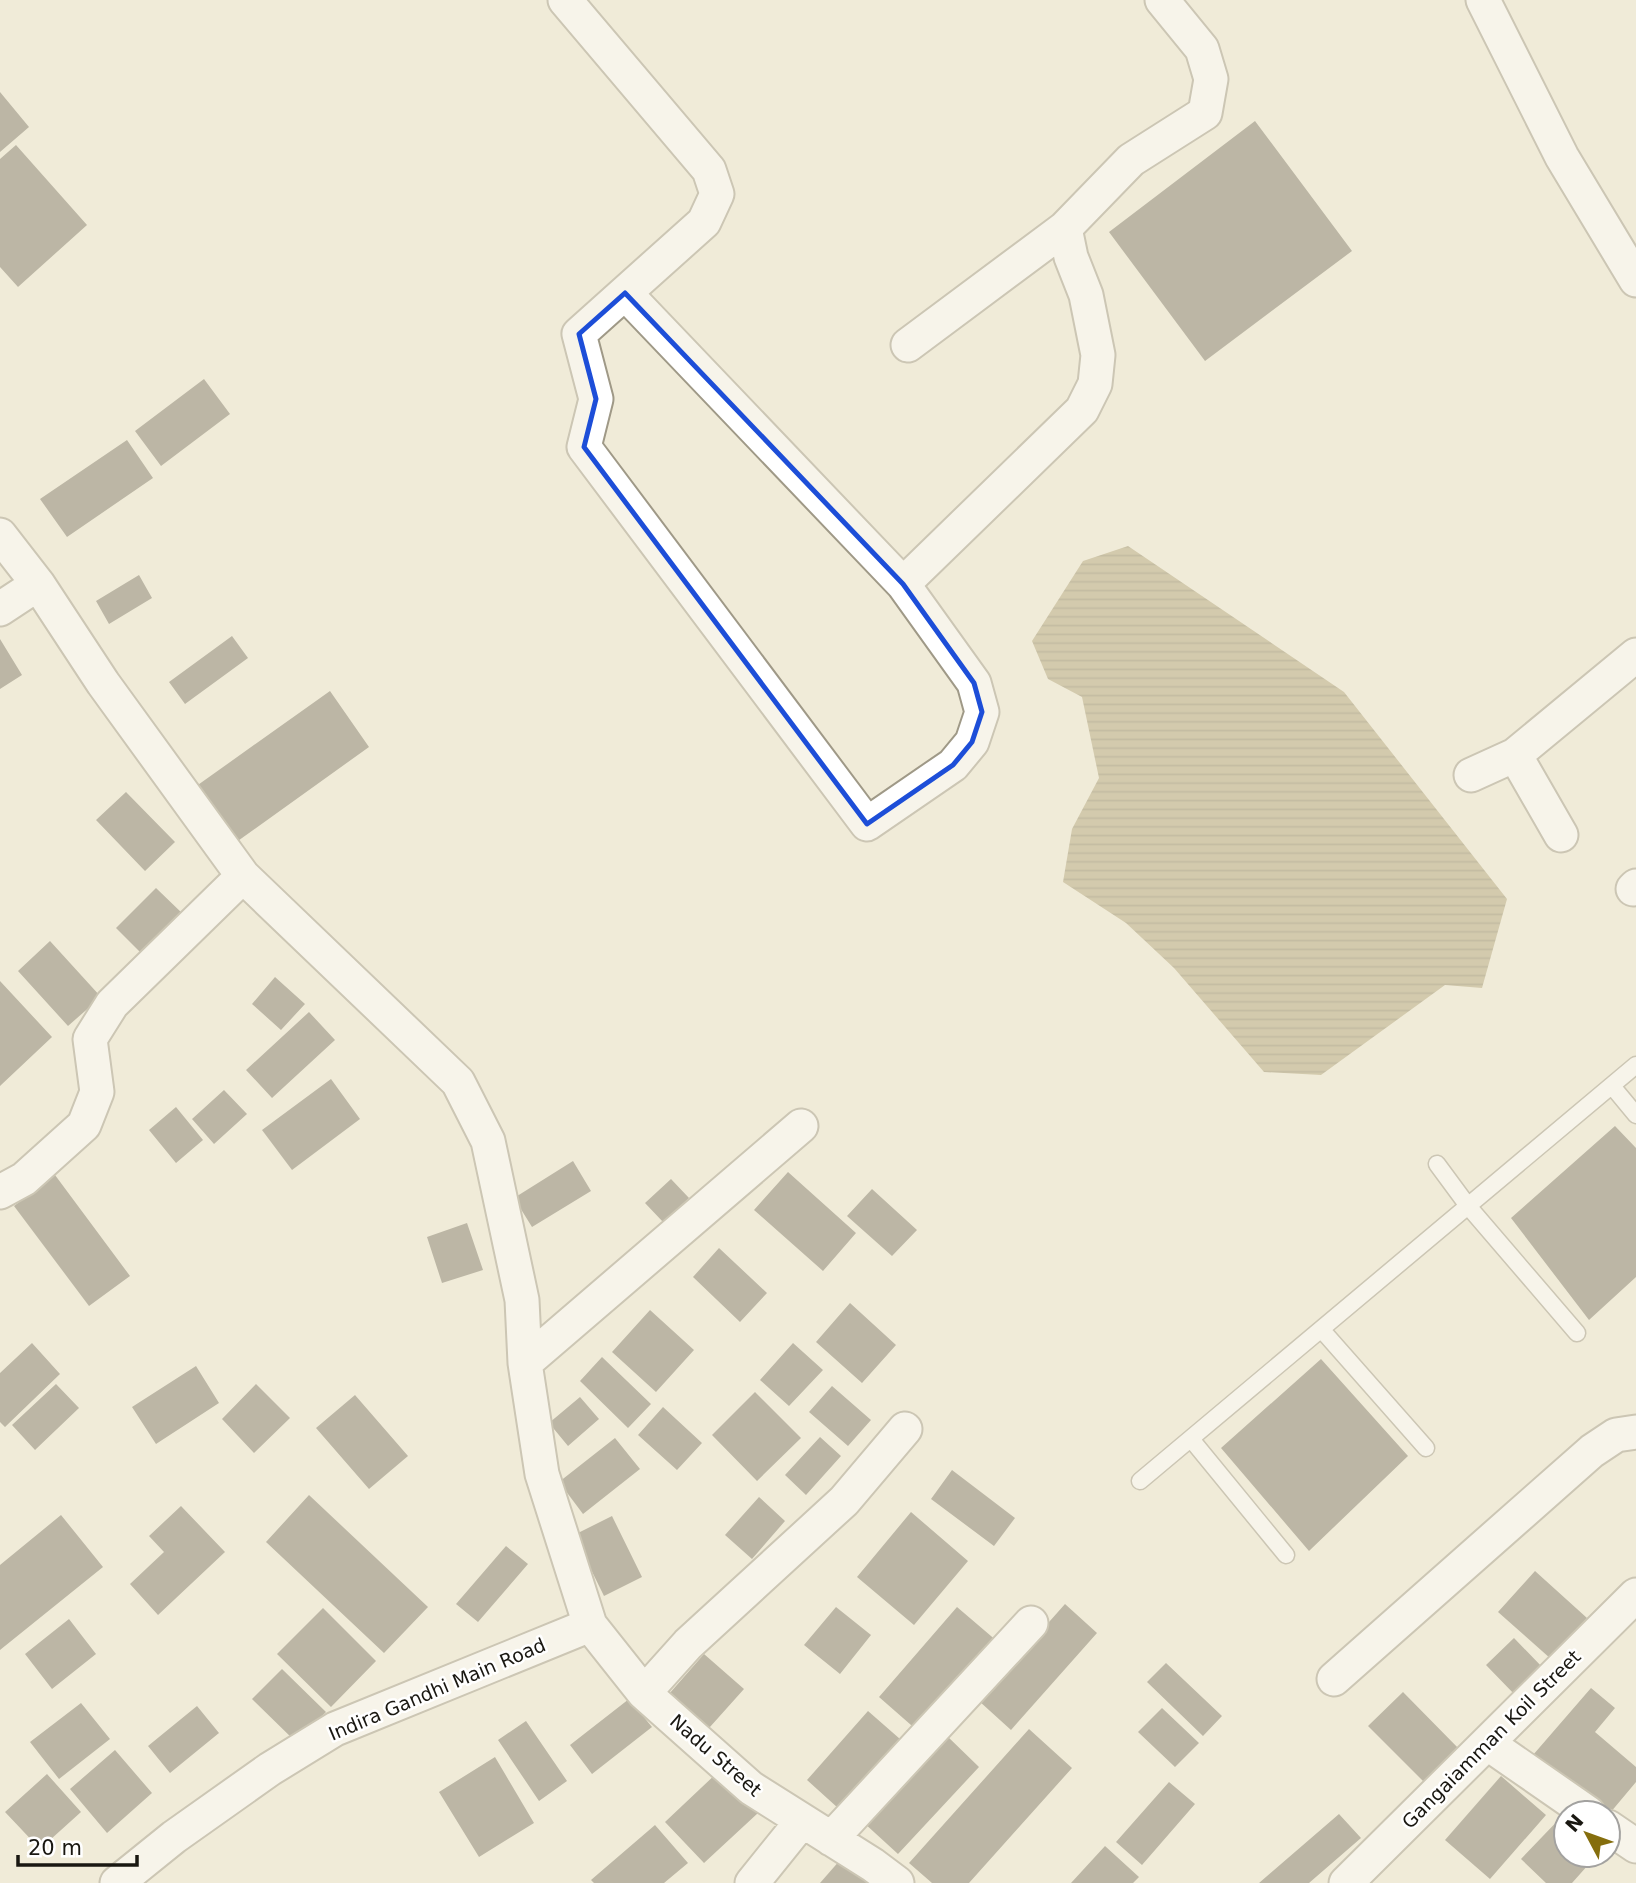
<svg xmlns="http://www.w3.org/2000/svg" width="1636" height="1883" font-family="'DejaVu Sans',sans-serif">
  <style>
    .water { fill: url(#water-rules) }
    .building { fill: #7c7766 }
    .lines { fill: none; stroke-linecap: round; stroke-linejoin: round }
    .service-casing { stroke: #9f9987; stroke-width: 19 }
    .minor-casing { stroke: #9f9987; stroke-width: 37 }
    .service { stroke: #fff; stroke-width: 16 }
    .minor { stroke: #fff; stroke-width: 33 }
    .marked { fill: none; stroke: #1d4ed8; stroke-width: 5; stroke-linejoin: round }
    .labels { text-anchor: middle; stroke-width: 5; stroke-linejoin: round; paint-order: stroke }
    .street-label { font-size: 19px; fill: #191711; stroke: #fff }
  </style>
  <defs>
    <pattern id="water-rules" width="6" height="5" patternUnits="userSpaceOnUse" patternTransform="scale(1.75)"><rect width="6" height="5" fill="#b0a378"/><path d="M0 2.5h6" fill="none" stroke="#8e8461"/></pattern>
  </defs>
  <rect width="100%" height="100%" fill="#f0ebd8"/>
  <!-- water -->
  <path class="water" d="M1128,546L1344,692L1507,899L1482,988L1445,985L1321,1075L1264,1072L1174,968L1126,923L1063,882L1072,829L1099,778L1082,697L1048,679L1032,641L1083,561Z"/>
  <!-- building -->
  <path class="building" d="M0,92L29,127L0,152Z
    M1255,121L1352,251L1205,361L1109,232Z
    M16,145L87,225L18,287L0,267V159Z
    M204,379L230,414L161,466L135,431Z
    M127,440L153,478L67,537L40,499Z
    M139,575L152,598L109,624L96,601Z
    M232,636L248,658L185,704L169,682Z
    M0,639L22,675L0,689Z
    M330,691L369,747L235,843L195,787Z
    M126,792L175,842L145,871L96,820Z
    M156,888L184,915L143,955L116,928Z
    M50,941L101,997L68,1026L18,971Z
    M275,977L305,1004L281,1030L252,1004Z
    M0,981L52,1037L0,1086Z
    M309,1012L335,1040L272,1098L246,1070Z
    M331,1079L360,1119L292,1170L262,1130Z
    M224,1090L247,1114L214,1144L192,1119Z
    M176,1107L203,1140L176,1163L149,1130Z
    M1615,1126L1636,1148V1277L1589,1320L1511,1218Z
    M573,1161L591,1191L532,1227L514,1198Z
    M788,1172L856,1233L823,1271L754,1210Z
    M55,1175L130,1276L89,1306L14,1206Z
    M671,1179L689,1198L663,1222L645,1203Z
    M872,1189L917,1230L892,1256L847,1216Z
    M467,1223L483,1270L442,1283L427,1237Z
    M719,1248L767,1293L740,1322L693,1277Z
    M850,1303L896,1345L862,1383L816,1342Z
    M650,1310L694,1350L656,1392L612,1352Z
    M32,1343L60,1374L5,1427L0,1422V1373Z
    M793,1343L823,1370L789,1406L760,1380Z
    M602,1357L651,1404L628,1428L580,1381Z
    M1321,1359L1408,1456L1309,1551L1221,1448Z
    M196,1366L219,1403L156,1444L132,1407Z
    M56,1384L79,1408L35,1450L12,1425Z
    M256,1384L290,1418L254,1453L222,1419Z
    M832,1386L871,1420L848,1446L809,1412Z
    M755,1392L801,1438L757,1481L712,1435Z
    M355,1395L408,1456L369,1489L316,1428Z
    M580,1397L599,1419L568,1446L549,1423Z
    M663,1407L702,1443L677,1470L638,1435Z
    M820,1437L841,1456L806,1495L785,1475Z
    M615,1438L640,1469L583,1514L559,1482Z
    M952,1470L1015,1518L994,1546L931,1499Z
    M309,1495L428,1607L384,1653L266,1542Z
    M759,1497L785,1521L752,1559L725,1535Z
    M181,1506L225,1552L158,1615L130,1584L164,1552L149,1536Z
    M911,1512L968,1561L914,1625L857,1577Z
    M61,1515L103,1567L0,1650V1565Z
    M612,1516L642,1577L604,1596L574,1535Z
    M506,1546L528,1564L478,1622L456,1604Z
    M1535,1571L1587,1618L1551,1659L1498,1612Z
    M1065,1604L1097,1633L1011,1730L979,1701Z
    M836,1607L871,1635L840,1674L804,1645Z
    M957,1607L998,1642L919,1732L879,1697Z
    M323,1608L376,1661L331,1707L277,1654Z
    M69,1619L96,1654L52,1689L25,1654Z
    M1514,1638L1544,1669L1516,1696L1486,1665Z
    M704,1654L744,1689L701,1737L662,1702Z
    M1166,1663L1222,1716L1203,1736L1147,1682Z
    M282,1669L326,1712L296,1742L252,1699Z
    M1591,1688L1615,1708L1595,1732L1636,1767V1782L1610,1813H1601L1533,1755Z
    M1403,1692L1462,1752L1428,1786L1368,1726Z
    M629,1699L652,1727L592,1774L570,1745Z
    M81,1703L110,1739L59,1779L30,1742Z
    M197,1706L219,1733L170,1773L148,1746Z
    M1162,1708L1199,1743L1175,1767L1138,1732Z
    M868,1711L900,1739L838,1808L807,1780Z
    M526,1721L567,1781L539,1801L498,1740Z
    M1029,1729L1072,1768L969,1883H932L909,1863Z
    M945,1734L979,1767L898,1854L863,1822Z
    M115,1750L152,1793L107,1833L70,1789Z
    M495,1757L534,1823L479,1857L439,1792Z
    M719,1771L758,1813L704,1863L665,1822Z
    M47,1774L81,1812L40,1849L5,1812Z
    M1501,1776L1546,1815L1490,1879L1445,1840Z
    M1169,1782L1195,1804L1142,1865L1116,1842Z
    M1566,1812V1855H1597L1572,1883H1546L1521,1859Z
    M1339,1814L1361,1838L1309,1883H1259Z
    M655,1825L688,1863L664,1883H594L591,1880Z
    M1105,1846L1139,1877L1133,1883H1071Z
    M841,1859L869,1883H820Z"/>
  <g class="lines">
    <defs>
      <path id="service" d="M1612,1086L1636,1115
        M1437,1164L1468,1206L1577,1333
        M1321,1329L1426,1448
        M1191,1439L1286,1555
        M1140,1481L1636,1065"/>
      <path id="minor" d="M565,0L709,170L717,194L704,222L579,334L596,399L584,447L867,824L953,765L972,742L982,712L974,683L903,584L625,293
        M1483,0L1562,157L1636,280
        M908,345L1065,228
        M0,535L38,584L103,683L243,876L458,1082L488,1141L522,1300L525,1363L542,1474L590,1625L644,1693L751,1788L873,1865L897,1883
        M903,584L1082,410L1095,384L1098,355L1086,295L1071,257L1065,228L1131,160L1205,113L1211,79L1202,49L1162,0
        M0,609L38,584
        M1515,755L1561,835
        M1471,775L1515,755L1636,655
        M1633,889L1636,886
        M0,1192L24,1179L84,1125L97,1092L90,1039L112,1004L243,876
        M525,1363L801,1126
        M1334,1679L1592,1451L1616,1435L1636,1432
        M644,1693L688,1644L844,1501L905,1429
        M1487,1743L1588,1813
        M1608,1827L1636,1846
        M831,1839L1031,1623
        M117,1883L174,1837L270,1769L335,1729L590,1625
        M752,1883L802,1821
        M1346,1883L1636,1595"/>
    </defs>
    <!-- service casing -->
    <use href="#service" class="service-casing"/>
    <!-- minor casing -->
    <use href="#minor" class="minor-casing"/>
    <!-- service -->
    <use href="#service" class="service"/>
    <!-- minor -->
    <use href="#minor" class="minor"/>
  </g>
  <!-- marked area -->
  <path d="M0 0H1636V1883H0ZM625,293L903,584L974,683L982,712L972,742L953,765L867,824L584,447L596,399L579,334Z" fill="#f0ebd8" fill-opacity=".55" fill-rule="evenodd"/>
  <path class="marked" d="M625,293L903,584L974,683L982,712L972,742L953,765L867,824L584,447L596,399L579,334Z"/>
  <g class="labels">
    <!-- street labels -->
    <g class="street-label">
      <text transform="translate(437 1689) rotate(-23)" y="7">Indira Gandhi Main Road</text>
      <text transform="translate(1491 1739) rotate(-45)" y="7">Gangaiamman Koil Street</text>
      <text transform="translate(716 1755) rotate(41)" y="7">Nadu Street</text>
    </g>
  </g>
  <!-- north arrow -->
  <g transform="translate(1587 1834) rotate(311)"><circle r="33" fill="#ffffff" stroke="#a3a2a0" stroke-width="2"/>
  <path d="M0-5L12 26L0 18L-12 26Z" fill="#856e0d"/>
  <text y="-10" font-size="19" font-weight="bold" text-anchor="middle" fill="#191711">N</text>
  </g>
  <!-- scale -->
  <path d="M18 1855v10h119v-10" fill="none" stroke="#191711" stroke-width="3.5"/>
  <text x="28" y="1855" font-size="21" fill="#191711" stroke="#ffffff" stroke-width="5" paint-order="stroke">20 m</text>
</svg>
